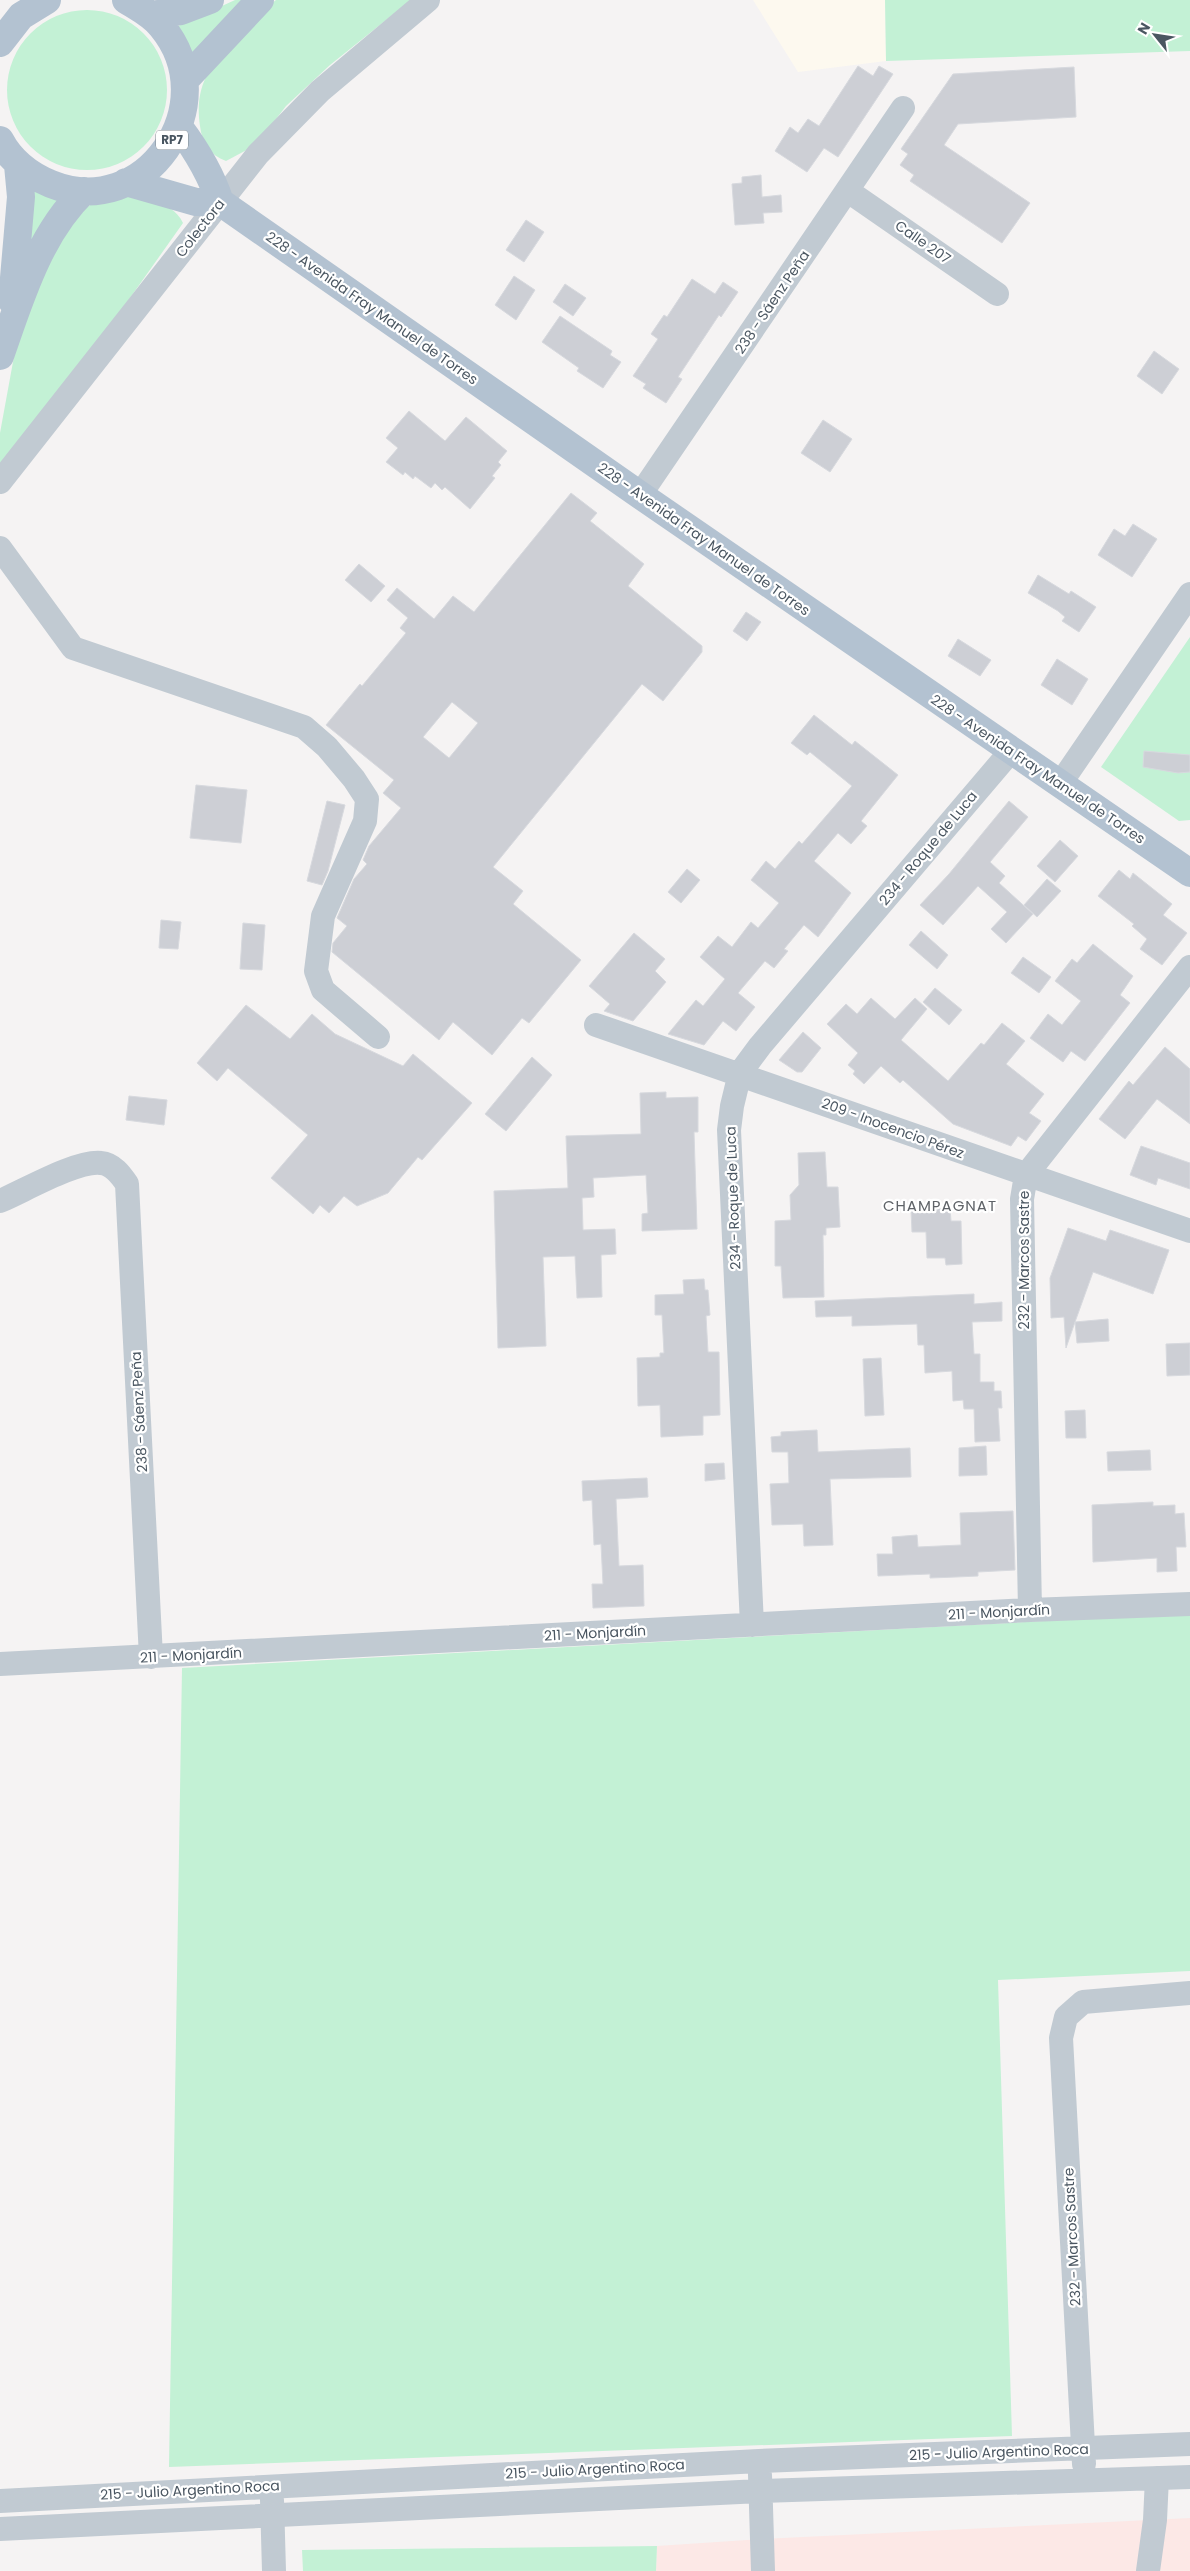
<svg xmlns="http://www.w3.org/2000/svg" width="1190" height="2571" font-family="Poppins,sans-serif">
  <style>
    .commercial { fill: #fdf9ef }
    .medical { fill: #fce8e6 }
    .green { fill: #c3f1d5 }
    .building { fill: #cdcfd5; stroke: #d7d9de; fill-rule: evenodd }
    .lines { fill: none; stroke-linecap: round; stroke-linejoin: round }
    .minor { stroke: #c1cad2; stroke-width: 24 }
    .major { stroke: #b3c2d1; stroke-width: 28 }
    .labels { text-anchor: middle; stroke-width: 4.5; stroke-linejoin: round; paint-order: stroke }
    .shield { fill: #fff; stroke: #808990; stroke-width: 1 }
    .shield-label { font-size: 12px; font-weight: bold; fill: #4a5661 }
    .street-label { font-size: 14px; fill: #4a5661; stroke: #fff }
    .neighbourhood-label { font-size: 15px; letter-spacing: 1px; fill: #5f6368; stroke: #fff }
  </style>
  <rect width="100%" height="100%" fill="#f5f3f3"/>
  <!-- commercial -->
  <path class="commercial" d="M753,0H885L886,61L798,72Z"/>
  <!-- medical -->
  <path class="medical" d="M1190,2518V2571H656L657,2546L762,2539Z"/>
  <!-- green -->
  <path class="green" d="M235,0H248L190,57L176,27Z
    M276,0H411L330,65L286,106L256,145L226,161C210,155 202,143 200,126C194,86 210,65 236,37C249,24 261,11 276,0Z
    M885,0H1190V51L886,61Z
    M7 90a80 80 0 1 1 160 0a80 80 0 1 1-160 0Z
    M30,181L64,195L14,298Z
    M108,196C132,196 172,198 183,223L125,305L0,468V433L17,340L36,285L73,217L93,203Z
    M1190,637V820L1179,821L1101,767Z
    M1190,1613V1971L998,1980L1012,2436L169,2467L182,1668Z
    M657,2546L656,2571H303L302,2550Z"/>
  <!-- building -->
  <path class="building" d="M858,66L873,76L879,66L893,74L838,157L824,148L807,172L775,151L790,127L798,133L808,119L819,126Z
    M1074,67L1076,117L958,124L944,145L1030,203L1002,243L910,181L914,175L900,165L908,154L901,149L953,74Z
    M761,175L762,197L781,195L782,212L763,213L764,223L735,225L732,184L742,183V177Z
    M526,220L544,232L524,262L506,250Z
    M514,276L535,290L516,320L495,305Z
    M692,279L715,294L723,282L738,292L721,317L719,315L678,377L682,379L666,403L643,388L646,384L633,376L658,339L651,334L664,315L667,317Z
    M565,284L586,298L573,316L553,302Z
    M560,316L612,351L610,355L621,362L603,388L577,371L579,368L542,342Z
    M1154,351L1179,369L1162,394L1137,376Z
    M409,411L445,441L466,417L507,451L498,462L501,465L492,476L495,478L470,509L445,487L442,490L435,483L431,488L415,476L413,479L405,472L403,475L386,462L398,448L386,438Z
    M823,420L852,439L830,472L801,453Z
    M571,493L597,513L590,521L644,564L628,586L702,646V652L663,701L642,684L493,867L523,891L513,904L581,960L529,1023L522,1018L492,1055L453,1022L439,1040L332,952L333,943L347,926L337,918L354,879L367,864L363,860L369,846L401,808L383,793L394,780L326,725L360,684L362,686L406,633L400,628L408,618L387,600L397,588L434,619L453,596L474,612ZM452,702L478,723L449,758L423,737Z
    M1133,524L1157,539L1132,577L1098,555L1114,529L1125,536Z
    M359,564L385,586L371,602L345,580Z
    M1038,575L1069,594L1071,591L1096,607L1079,632L1062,621L1065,617L1058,611L1028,593Z
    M746,612L761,622L747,641L733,631Z
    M958,639L991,660L980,676L948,656Z
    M1057,659L1088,679L1072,705L1041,685Z
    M814,715L852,745L855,741L898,775L861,821L867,826L851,844L838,833L814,861L851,893L818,937L804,925L784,949L788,951L774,968L765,961L738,993L755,1007L736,1031L723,1021L704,1045L668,1034L696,1000L703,1006L725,979L700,957L718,936L732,947L751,922L758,928L779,903L751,880L766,861L775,869L799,841L802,844L852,786L810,752L807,755L791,743Z
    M1144,751L1190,755V772L1178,773L1143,767Z
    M196,785L247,790L241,843L190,838Z
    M327,801L345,805L328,871L322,885L307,881Z
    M1009,801L1028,817L990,862L1005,876L999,883L1033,914L1006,943L991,929L1007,912L978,886L943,925L920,905L949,874Z
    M1060,840L1078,856L1055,882L1037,866Z
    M687,869L700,880L681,903L668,892Z
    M1119,870L1130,879L1133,873L1172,904L1163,915L1187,933L1162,965L1140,949L1147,939L1132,926L1134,924L1098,896Z
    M1047,879L1061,891L1037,917L1024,905Z
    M161,920L181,922L178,949L159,948Z
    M243,923L265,925L262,970L240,969Z
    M921,931L948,955L937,969L909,945Z
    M634,933L665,959L655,971L666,982L633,1021L604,1011L610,1004L589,986Z
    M1093,944L1133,976L1120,995L1130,1003L1085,1061L1071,1051L1063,1062L1030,1038L1048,1014L1062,1025L1081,1001L1055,981L1072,959L1077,963Z
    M1023,957L1051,977L1039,993L1011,973Z
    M935,988L962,1010L949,1025L923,1002Z
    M871,998L895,1019L915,998L927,1009L901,1040L948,1081L981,1043L984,1045L1002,1023L1025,1041L1006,1064L1044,1094L1029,1113L1041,1121L1026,1141L1018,1136L1011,1146L953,1124L903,1080L900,1083L881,1066L864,1084L853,1074L855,1071L848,1065L858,1053L827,1024L846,1004L857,1014Z
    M246,1005L290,1039L312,1014L335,1034L403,1066L413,1054L472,1103L422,1160L418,1157L388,1193L357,1206L344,1196L329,1213L320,1205L313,1214L271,1178L308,1135L228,1068L217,1081L197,1063Z
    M803,1032L821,1048L802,1072H797L779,1060Z
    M1165,1047L1190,1069V1124L1157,1099L1125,1139L1099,1119L1129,1081L1133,1085Z
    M532,1057L552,1075L506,1131L485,1114Z
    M666,1092V1098L698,1097V1132H694L697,1229L642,1231V1214L648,1213L646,1175L593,1178L594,1197L582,1198L583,1230L615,1229L616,1254L601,1255L602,1297L577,1298L575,1256L543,1257L546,1346L498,1348L494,1191L568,1188L566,1136L641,1134L640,1093Z
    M129,1096L167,1100L164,1125L126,1120Z
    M1141,1146L1190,1163V1189L1158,1178L1156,1185L1130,1175Z
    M825,1152L827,1187H838L840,1227L826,1228V1235H823L824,1297L783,1298L781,1266H775V1221L791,1220L790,1195L799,1185L798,1153Z
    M950,1208L951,1221H961L962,1264L946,1265L945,1258H927L926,1232H912L911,1210Z
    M1068,1228L1106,1241L1110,1230L1169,1250L1153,1294L1093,1272L1075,1322L1108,1319L1109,1341L1077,1343L1075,1322L1066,1348L1064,1317L1051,1318L1050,1278Z
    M704,1279L705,1290H708L710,1315L706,1316L708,1352H719L720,1415L703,1416V1435L661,1437L660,1405L638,1406L637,1358L660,1357V1353H664L662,1315H655V1295L684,1294L683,1280Z
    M974,1294V1304L1002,1302V1321L972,1322L974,1354H980V1382H994V1391H1001L1002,1408H998L1000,1441L975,1442L974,1409H964L963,1400L953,1401L952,1371L925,1373L924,1345H918L917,1324L852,1326V1316L816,1317L815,1301Z
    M1190,1343V1375L1167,1376L1166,1344Z
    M881,1358L884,1415L865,1416L863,1359Z
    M1085,1410L1086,1438H1066L1065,1411Z
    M817,1430L818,1452L910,1448L911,1477L830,1479L833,1545L804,1546L803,1524L772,1525L770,1484L789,1483L788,1452H772L771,1437L781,1436V1432Z
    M986,1446L987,1475L959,1476V1448Z
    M1150,1450L1151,1470L1108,1471L1107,1452Z
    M724,1463L725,1479L705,1481V1464Z
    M647,1478L648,1497L616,1499L619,1566L643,1565L644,1606L593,1608L592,1584H603L601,1544L594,1545L592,1500L583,1501L582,1481Z
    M1153,1502V1506L1175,1505V1514L1184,1513L1186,1547H1176L1177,1571L1157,1572V1558L1093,1562L1092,1505Z
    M1013,1511L1015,1570L978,1572V1576L956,1577L930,1578V1574L878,1576L877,1554H893L892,1537L917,1535L918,1547L961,1545L960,1513Z"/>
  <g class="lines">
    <!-- minor -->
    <path class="minor" d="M848,191L997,294
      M0,482L258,154L320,91L428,0
      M640,495L903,108
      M0,548L73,648L304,727L327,747L354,779L367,799L365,821L323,916L316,971L323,990L378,1037
      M1060,784L1190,594
      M596,1025L1190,1231
      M0,1201C24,1191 77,1160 101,1163C113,1164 121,1175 127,1184L151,1657
      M1030,1610L1022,1199L1026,1175L1190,967
      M752,1625L729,1130L732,1106L740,1073L760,1046L1011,751
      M0,1664L1030,1610L1190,1604
      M1084,2464L1061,2038L1066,2017L1083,2002L1190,1993
      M760,2475L763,2571
      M272,2500L274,2571
      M0,2501L759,2461L1190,2444
      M0,2529L760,2491L1190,2477
      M1148,2571L1155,2520L1157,2478"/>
    <!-- major -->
    <path class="major" d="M150,15L181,11L210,0
      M0,43L21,16L47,0
      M185,80L260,0
      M179,127C197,151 211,174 220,202
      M0,140C11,161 29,175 51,184C145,222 226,105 162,27C153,15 139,8 126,0
      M126,182L196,202H220L640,495L1190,873
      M12,301L21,197L18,165
      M0,356C20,299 39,234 84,191"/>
  </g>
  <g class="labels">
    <!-- shield labels -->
    <rect class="shield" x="156" y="130.5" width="32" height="19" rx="4"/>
    <g class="shield-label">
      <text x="172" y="144">RP7</text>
    </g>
    <!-- street labels -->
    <g class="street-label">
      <text transform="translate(200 228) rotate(-52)" y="5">Colectora</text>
      <text transform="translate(923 242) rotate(35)" y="5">Calle 207</text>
      <text transform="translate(772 302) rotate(-56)" y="5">238 - Sáenz Peña</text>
      <text transform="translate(372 308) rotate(35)" y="5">228 - Avenida Fray Manuel de Torres</text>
      <text transform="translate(704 539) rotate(35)" y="5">228 - Avenida Fray Manuel de Torres</text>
      <text transform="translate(1038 769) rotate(34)" y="5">228 - Avenida Fray Manuel de Torres</text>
      <text transform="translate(928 848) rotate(-50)" y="5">234 - Roque de Luca</text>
      <text transform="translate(893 1128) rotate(20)" y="5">209 - Inocencio Pérez</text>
      <text transform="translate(733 1198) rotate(-92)" y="5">234 - Roque de Luca</text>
      <text transform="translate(1024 1260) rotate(-90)" y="5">232 - Marcos Sastre</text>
      <text transform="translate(139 1412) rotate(-93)" y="5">238 - Sáenz Peña</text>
      <text transform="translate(999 1612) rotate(-3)" y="5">211 - Monjardín</text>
      <text transform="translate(595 1633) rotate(-3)" y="5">211 - Monjardín</text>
      <text transform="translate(191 1655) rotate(-3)" y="5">211 - Monjardín</text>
      <text transform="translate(1072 2237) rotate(-93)" y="5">232 - Marcos Sastre</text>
      <text transform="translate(999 2452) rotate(-2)" y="5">215 - Julio Argentino Roca</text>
      <text transform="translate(595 2469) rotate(-3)" y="5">215 - Julio Argentino Roca</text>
      <text transform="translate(190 2490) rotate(-3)" y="5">215 - Julio Argentino Roca</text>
    </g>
    <!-- neighbourhood labels -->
    <g class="neighbourhood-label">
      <text x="940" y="1211">CHAMPAGNAT</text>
    </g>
  </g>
  <!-- north arrow -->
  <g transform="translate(1155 35) rotate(300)" stroke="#ffffff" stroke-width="4" paint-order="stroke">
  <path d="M0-4L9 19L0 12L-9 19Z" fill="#4a5661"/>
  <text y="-8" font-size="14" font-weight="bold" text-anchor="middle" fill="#4a5661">N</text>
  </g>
</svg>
